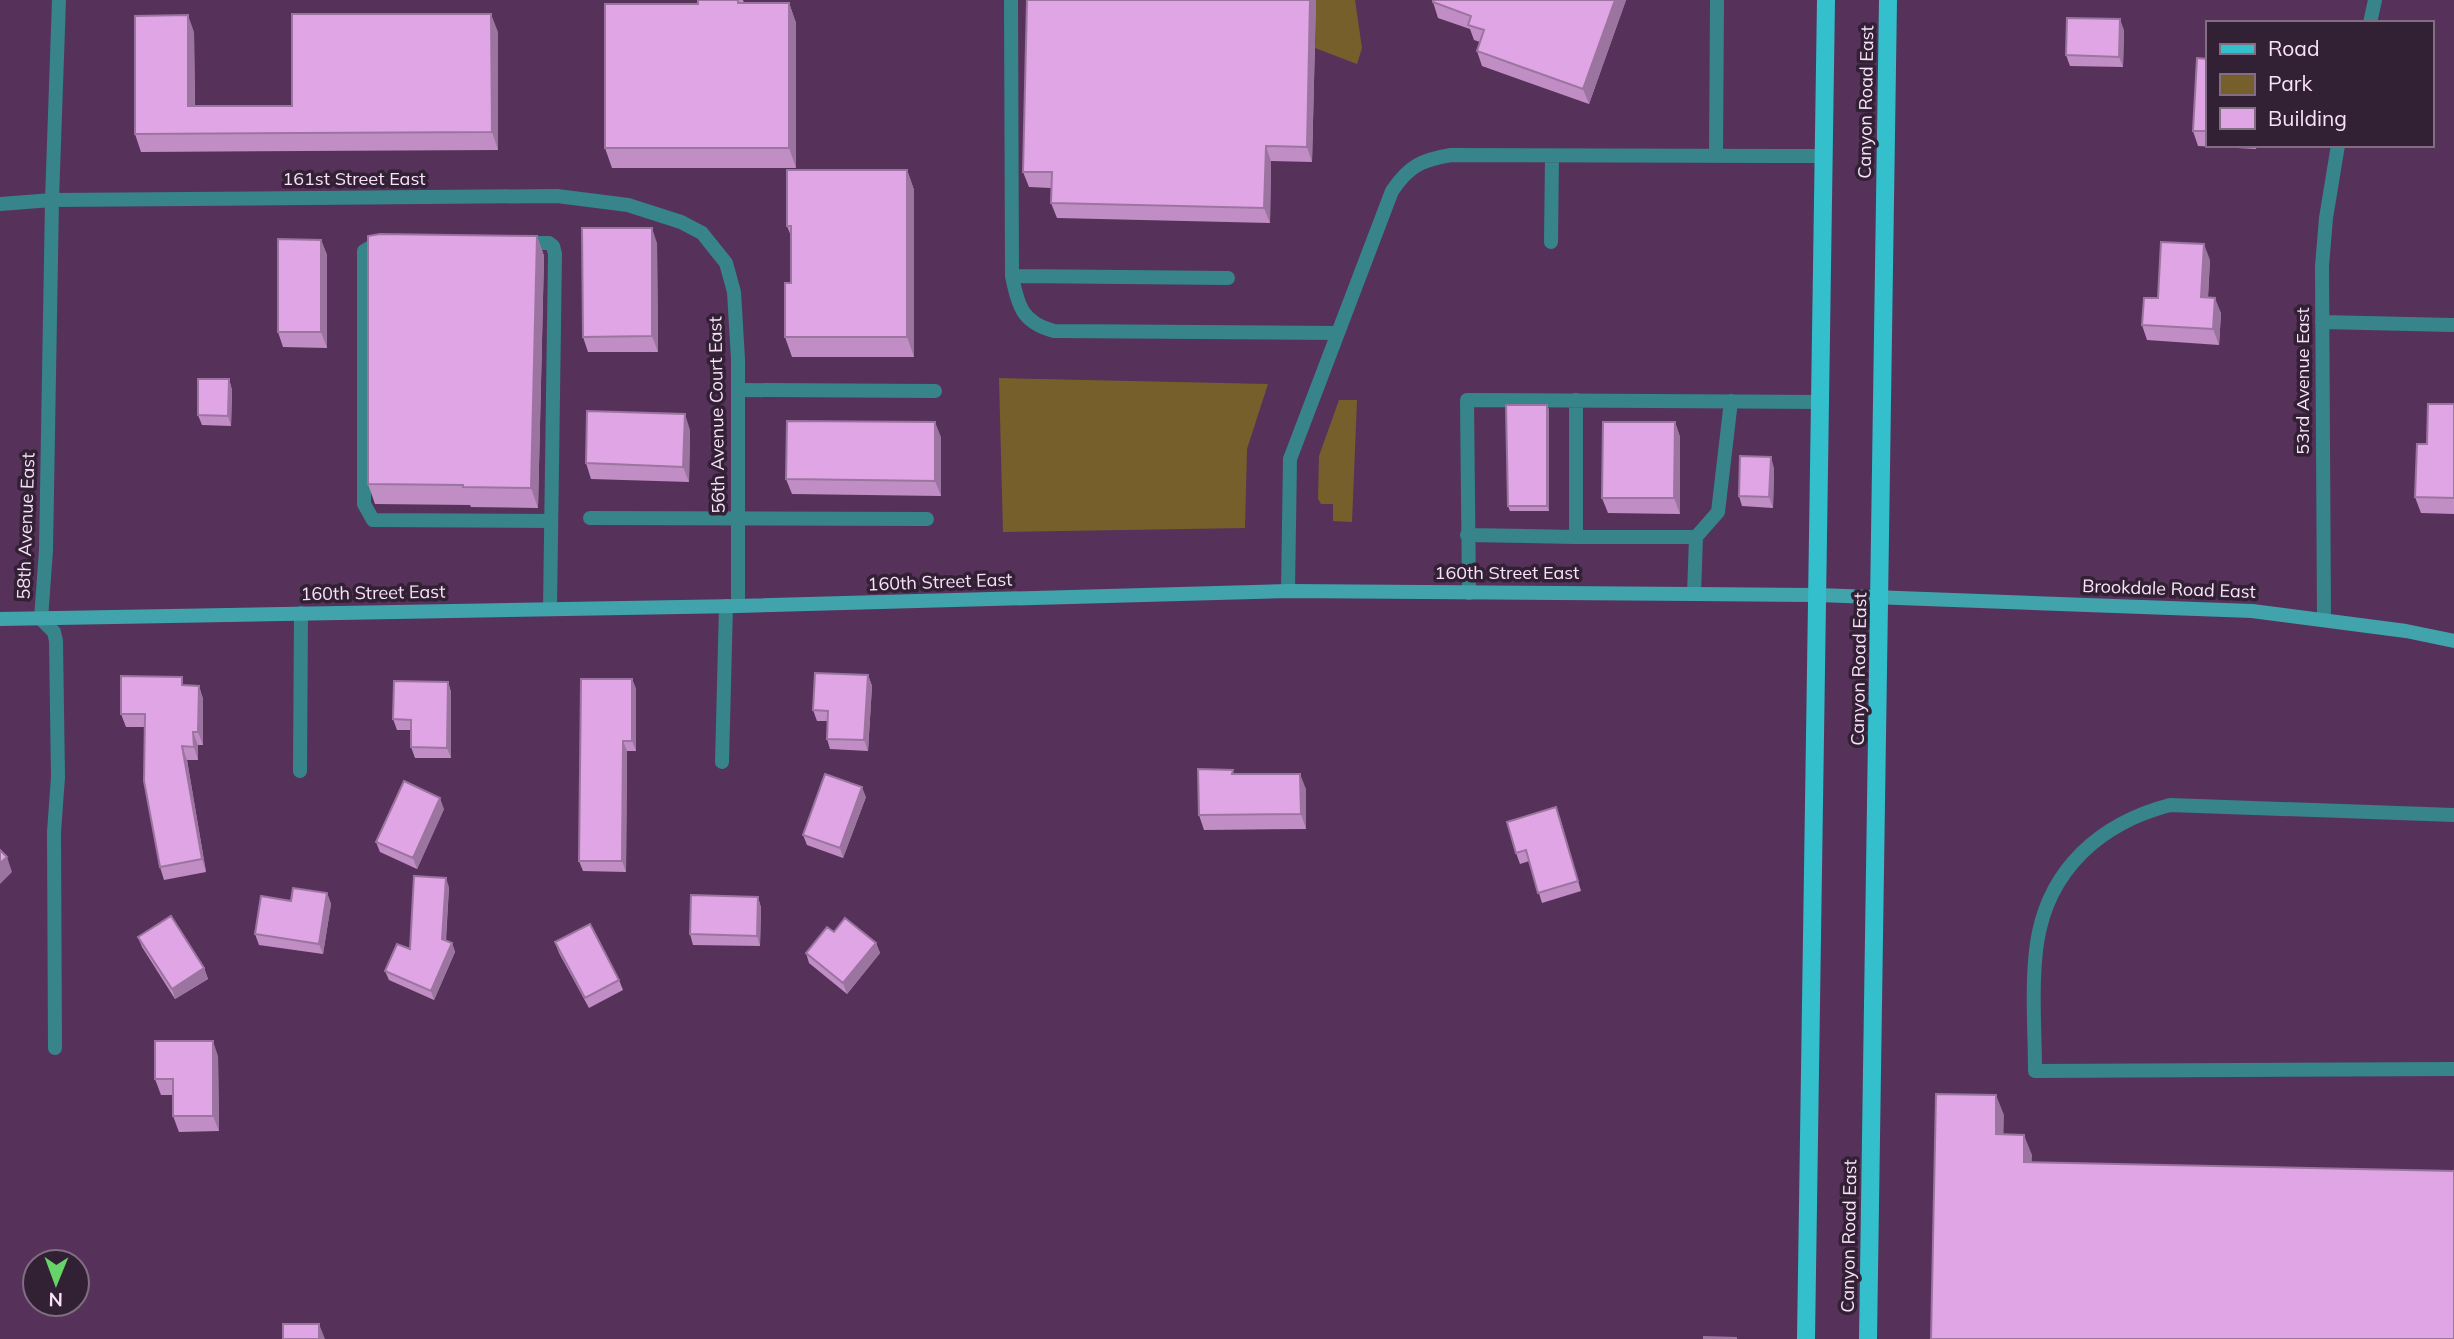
<svg xmlns="http://www.w3.org/2000/svg" width="2454" height="1339" font-family="Mulish,sans-serif">
  <style>
    .green { fill: #775f2b }
    .lines { fill: none; stroke-linecap: round; stroke-linejoin: round }
    .service { stroke: #37848b; stroke-width: 14 }
    .minor { stroke: #37848b; stroke-width: 14 }
    .secondary { stroke: #41a4ad; stroke-width: 14 }
    .primary { stroke: #33bfcb; stroke-width: 18 }
    .wall { fill: #c08ec5 }
    .shaded-wall { fill: #9c74a0 }
    .building { fill: #dfa5e5; stroke: #9c74a0; stroke-width: 2 }
    .labels { text-anchor: middle; stroke-width: 7; stroke-linejoin: round; paint-order: stroke }
    .street-label { font-size: 18px; fill: #f8e1f9; stroke: #322134 }
  </style>
  <rect width="100%" height="100%" fill="#56325a"/>
  <!-- green -->
  <path class="green" d="M1316,0H1355L1362,48L1357,64L1315,48Z
    M999,378L1268,384L1247,449L1245,528L1003,532Z
    M1339,400H1357L1352,522L1333,521V504H1321L1318,499L1319,456Z"/>
  <g class="lines">
    <!-- service -->
    <path class="service" d="M1011,0L1012,276C1018,307 1023,323 1054,331L1337,333
      M1716,156L1717,0
      M1551,242L1552,156
      M520,243H549L553,246L555,254L550,609
      M384,244H376L364,251V504L373,520L551,521
      M1012,276L1228,278
      M738,390L935,391
      M1576,400V537
      M590,518L927,519
      M1467,535L1576,537H1696L1694,594
      M1696,537L1718,512L1731,401
      M1288,591L1290,459L1392,191C1409,166 1421,160 1451,155L1823,156
      M1469,593L1467,400L1820,402
      M2454,815L2170,805C2101,823 2048,869 2037,943C2031,985 2035,1029 2035,1071L2454,1069"/>
    <!-- minor -->
    <path class="minor" d="M2370,23L2375,0
      M0,204L52,200L557,196L628,205L681,222L702,233L726,263L734,292L738,359V606
      M2322,322L2454,325
      M2324,618L2322,266L2326,218L2338,145
      M722,762L726,606
      M300,771L301,613
      M55,1048L54,832L58,777L56,641L54,632L41,619L46,550L52,200L59,0"/>
    <!-- secondary -->
    <path class="secondary" d="M0,619L738,606L1288,591L1694,594L1818,595L2252,611L2406,631L2454,641"/>
    <!-- primary -->
    <path class="primary" d="M1806,1339L1826,0
      M1868,1339L1888,0"/>
  </g>
  <!-- wall -->
  <path class="wall" d="M698,0H743L744,3H789L796,23V168H612L605,148L698,4Z
    M1316,0L1312,162L1271,161L1270,223L1057,218L1051,203V188L1029,187L1023,172Z
    M1433,0H1626L1589,104L1482,66L1477,51L1480,42L1474,40L1470,29L1438,18L1433,2Z
    M2124,30L2123,67L2070,66L2066,55Z
    M194,32L195,106H292L498,32V150L141,152L135,134Z
    M2207,59V145H2257L2256,149L2198,146L2193,131Z
    M907,170L914,190V357H792L785,337L791,283V236L787,226Z
    M537,236L544,256L538,508L471,507L470,505L375,504L368,484Z
    M321,240L327,255V348L283,347L278,332Z
    M657,243L658,352H588L583,337Z
    M2210,260L2208,298L2221,313L2219,345L2147,340L2142,325L2158,298Z
    M229,379L232,390L231,426L202,425L198,415Z
    M2454,404V514L2421,513L2415,497L2427,444Z
    M1547,405L1549,410V511H1510L1508,506Z
    M1675,422L1680,437V514L1608,513L1602,498Z
    M690,430L689,482L591,479L586,463Z
    M941,437V496L792,494L786,479Z
    M1774,468L1773,508L1742,506L1739,496Z
    M868,675L872,686L868,751L830,749L827,739V721H817L813,710Z
    M632,679L636,689V751H627L626,872L583,871L579,861Z
    M448,682L451,692V758H415L411,747V730H397L393,719Z
    M185,686H199L203,699V745H198V760H187L206,872L164,880L160,867L145,727H126L121,714Z
    M1234,774L1306,789V829L1204,830L1199,815Z
    M866,797L843,858L807,845L803,835Z
    M444,809L417,869L380,852L376,842Z
    M1560,818L1581,891L1542,903L1529,861L1520,864L1516,853Z
    M449,887L446,941L452,943L455,952L434,1000L389,980L385,971L410,949Z
    M327,893L331,904L323,954L259,945L255,934L291,901Z
    M758,897L761,908L760,946L693,945L690,934Z
    M834,932L876,943L880,953L847,994L809,963L806,953Z
    M138,937L204,968L208,979L175,999L142,947Z
    M555,942L619,980L623,990L589,1008L559,953Z
    M218,1056L219,1131L179,1132L173,1116V1095H161L155,1079Z"/>
  <!-- shaded-wall -->
  <path class="shaded-wall" d="M1310,0H1316L1312,162L1307,147Z
    M1615,0H1626L1589,104L1583,89Z
    M789,3L796,23V168L789,148Z
    M491,14L498,32V150L492,132Z
    M188,15L194,32L195,124L188,106Z
    M2120,19L2124,30L2123,67L2119,57Z
    M1266,146L1271,161L1270,223L1264,208Z
    M907,170L914,190V357L907,337Z
    M652,228L657,243L658,352L652,336Z
    M537,236L544,256L538,508L531,488Z
    M321,240L327,255V348L321,332Z
    M2204,244L2210,260L2207,312L2201,297Z
    M2215,298L2221,313L2219,345L2213,329Z
    M229,379L232,390L231,426L228,416Z
    M1547,405L1549,410V511L1547,506Z
    M685,414L690,430L689,482L683,467Z
    M935,422L941,437V496L935,481Z
    M1675,422L1680,437V514L1674,498Z
    M1771,457L1774,468L1773,508L1769,497Z
    M868,675L872,686L868,751L864,740Z
    M632,679L636,689V751L632,741Z
    M448,682L451,692V758L447,748Z
    M199,686L203,699V745L198,732Z
    M193,732L198,745V760L194,747Z
    M623,741L627,751L626,872L622,861Z
    M182,746L187,760L206,872L202,859Z
    M1300,774L1306,789V829L1301,814Z
    M862,787L866,797L843,858L840,848Z
    M440,798L444,809L417,869L413,858Z
    M1556,807L1560,818L1581,891L1578,881Z
    M7,857L12,872L0,884V863Z
    M446,878L449,887L445,948L442,939Z
    M327,893L331,904L323,954L319,944Z
    M758,897L761,908L760,946L757,936Z
    M452,943L455,952L434,1000L431,991Z
    M876,943L880,953L847,994L843,983Z
    M204,968L208,979L175,999L172,989Z
    M213,1041L218,1056L219,1131L213,1116Z
    M1996,1095L2004,1115L2003,1154L1996,1134Z
    M2024,1135L2032,1155L2031,1182L2024,1162Z
    M319,1324L325,1339H319Z"/>
  <!-- building -->
  <path class="building" d="M698,0H738V3H789V148H605V4H698Z
    M1027,0H1310L1307,147L1266,146L1264,208L1051,203L1052,172H1023Z
    M1433,0H1615L1583,89L1477,51L1484,30L1468,25L1471,16L1433,2Z
    M292,14H491L492,132L135,134V16L188,15V106H292Z
    M2067,18L2120,19L2119,57L2066,55Z
    M2197,58L2207,59V131H2193Z
    M787,170H907V337H785V283H791V226H787Z
    M582,228H652V336L583,337Z
    M380,234L537,236L531,488L463,487V485L368,484V236Z
    M278,239L321,240V332H278Z
    M2161,242L2204,244L2201,297L2215,298L2213,329L2142,325L2144,298H2158Z
    M198,379H229L228,416L198,415Z
    M2428,404H2454V498L2415,497L2417,444H2427Z
    M1506,405H1547V506H1508Z
    M587,411L685,414L683,467L586,463Z
    M787,421L935,422V481L786,479Z
    M1603,422H1675L1674,498H1602Z
    M1740,456L1771,457L1769,497L1739,496Z
    M815,673L868,675L864,740L827,739L828,711L813,710Z
    M121,676L182,677V685L199,686L198,732H193L194,747L182,746L202,859L160,867L144,781L145,714H121Z
    M581,679H632V741H623L622,861H579Z
    M394,681L448,682L447,748L411,747V720L393,719Z
    M1198,769L1233,770L1232,774H1300L1301,814L1199,815Z
    M825,774L862,787L840,848L803,835Z
    M404,781L440,798L413,858L376,842Z
    M1556,807L1578,881L1538,893L1526,850L1516,853L1507,822Z
    M0,850L7,857L0,863Z
    M414,876L446,878L442,939L452,943L431,991L385,971L397,944L410,949Z
    M293,888L327,893L319,944L255,934L261,896L291,901Z
    M691,895L758,897L757,936L690,934Z
    M171,916L204,968L172,989L138,937Z
    M845,918L876,943L843,983L806,953L827,927L834,932Z
    M590,924L619,980L585,998L555,942Z
    M155,1041H213V1116H173V1079H155Z
    M1936,1094L1996,1095V1134L2024,1135V1162L2454,1171V1339H1931Z
    M283,1324H319V1339H283Z
    M1704,1337L1736,1338V1339H1704Z"/>
  <g class="labels">
    <!-- street labels -->
    <g class="street-label">
      <text transform="translate(1866 102) rotate(-89)" y="6">Canyon Road East</text>
      <text x="354" y="185">161st Street East</text>
      <text transform="translate(2303 381) rotate(-90)" y="6">53rd Avenue East</text>
      <text transform="translate(717 415) rotate(-91)" y="6">56th Avenue Court East</text>
      <text transform="translate(26 526) rotate(-88)" y="6">58th Avenue East</text>
      <text x="1507" y="579">160th Street East</text>
      <text transform="translate(940 582) rotate(-2)" y="6">160th Street East</text>
      <text transform="translate(2169 589) rotate(2)" y="6">Brookdale Road East</text>
      <text transform="translate(373 593) rotate(-1)" y="6">160th Street East</text>
      <text transform="translate(1859 669) rotate(-89)" y="6">Canyon Road East</text>
      <text transform="translate(1849 1236) rotate(-89)" y="6">Canyon Road East</text>
    </g>
  </g>
  <!-- legend -->
  <rect x="2206" y="21" width="228" height="126" fill="#322134" stroke="#816e83" stroke-width="2"/>
  <rect x="2220" y="44" width="35" height="10" fill="#33bfcb" stroke="#816e83" stroke-width="2"/>
  <text x="2268" y="56" font-size="21" fill="#f8e1f9">Road</text>
  <rect x="2220" y="74" width="35" height="21" fill="#775f2b" stroke="#816e83" stroke-width="2"/>
  <text x="2268" y="91" font-size="21" fill="#f8e1f9">Park</text>
  <rect x="2220" y="108" width="35" height="21" fill="#dfa5e5" stroke="#816e83" stroke-width="2"/>
  <text x="2268" y="126" font-size="21" fill="#f8e1f9">Building</text>
  <!-- north arrow -->
  <g transform="translate(56 1283) rotate(181)"><circle r="33" fill="#322134" stroke="#816e83" stroke-width="2"/>
  <path d="M0-5L12 26L0 18L-12 26Z" fill="#66d466"/>
  <text y="-10" font-size="19" font-weight="bold" text-anchor="middle" fill="#f8e1f9">N</text>
  </g>
</svg>
